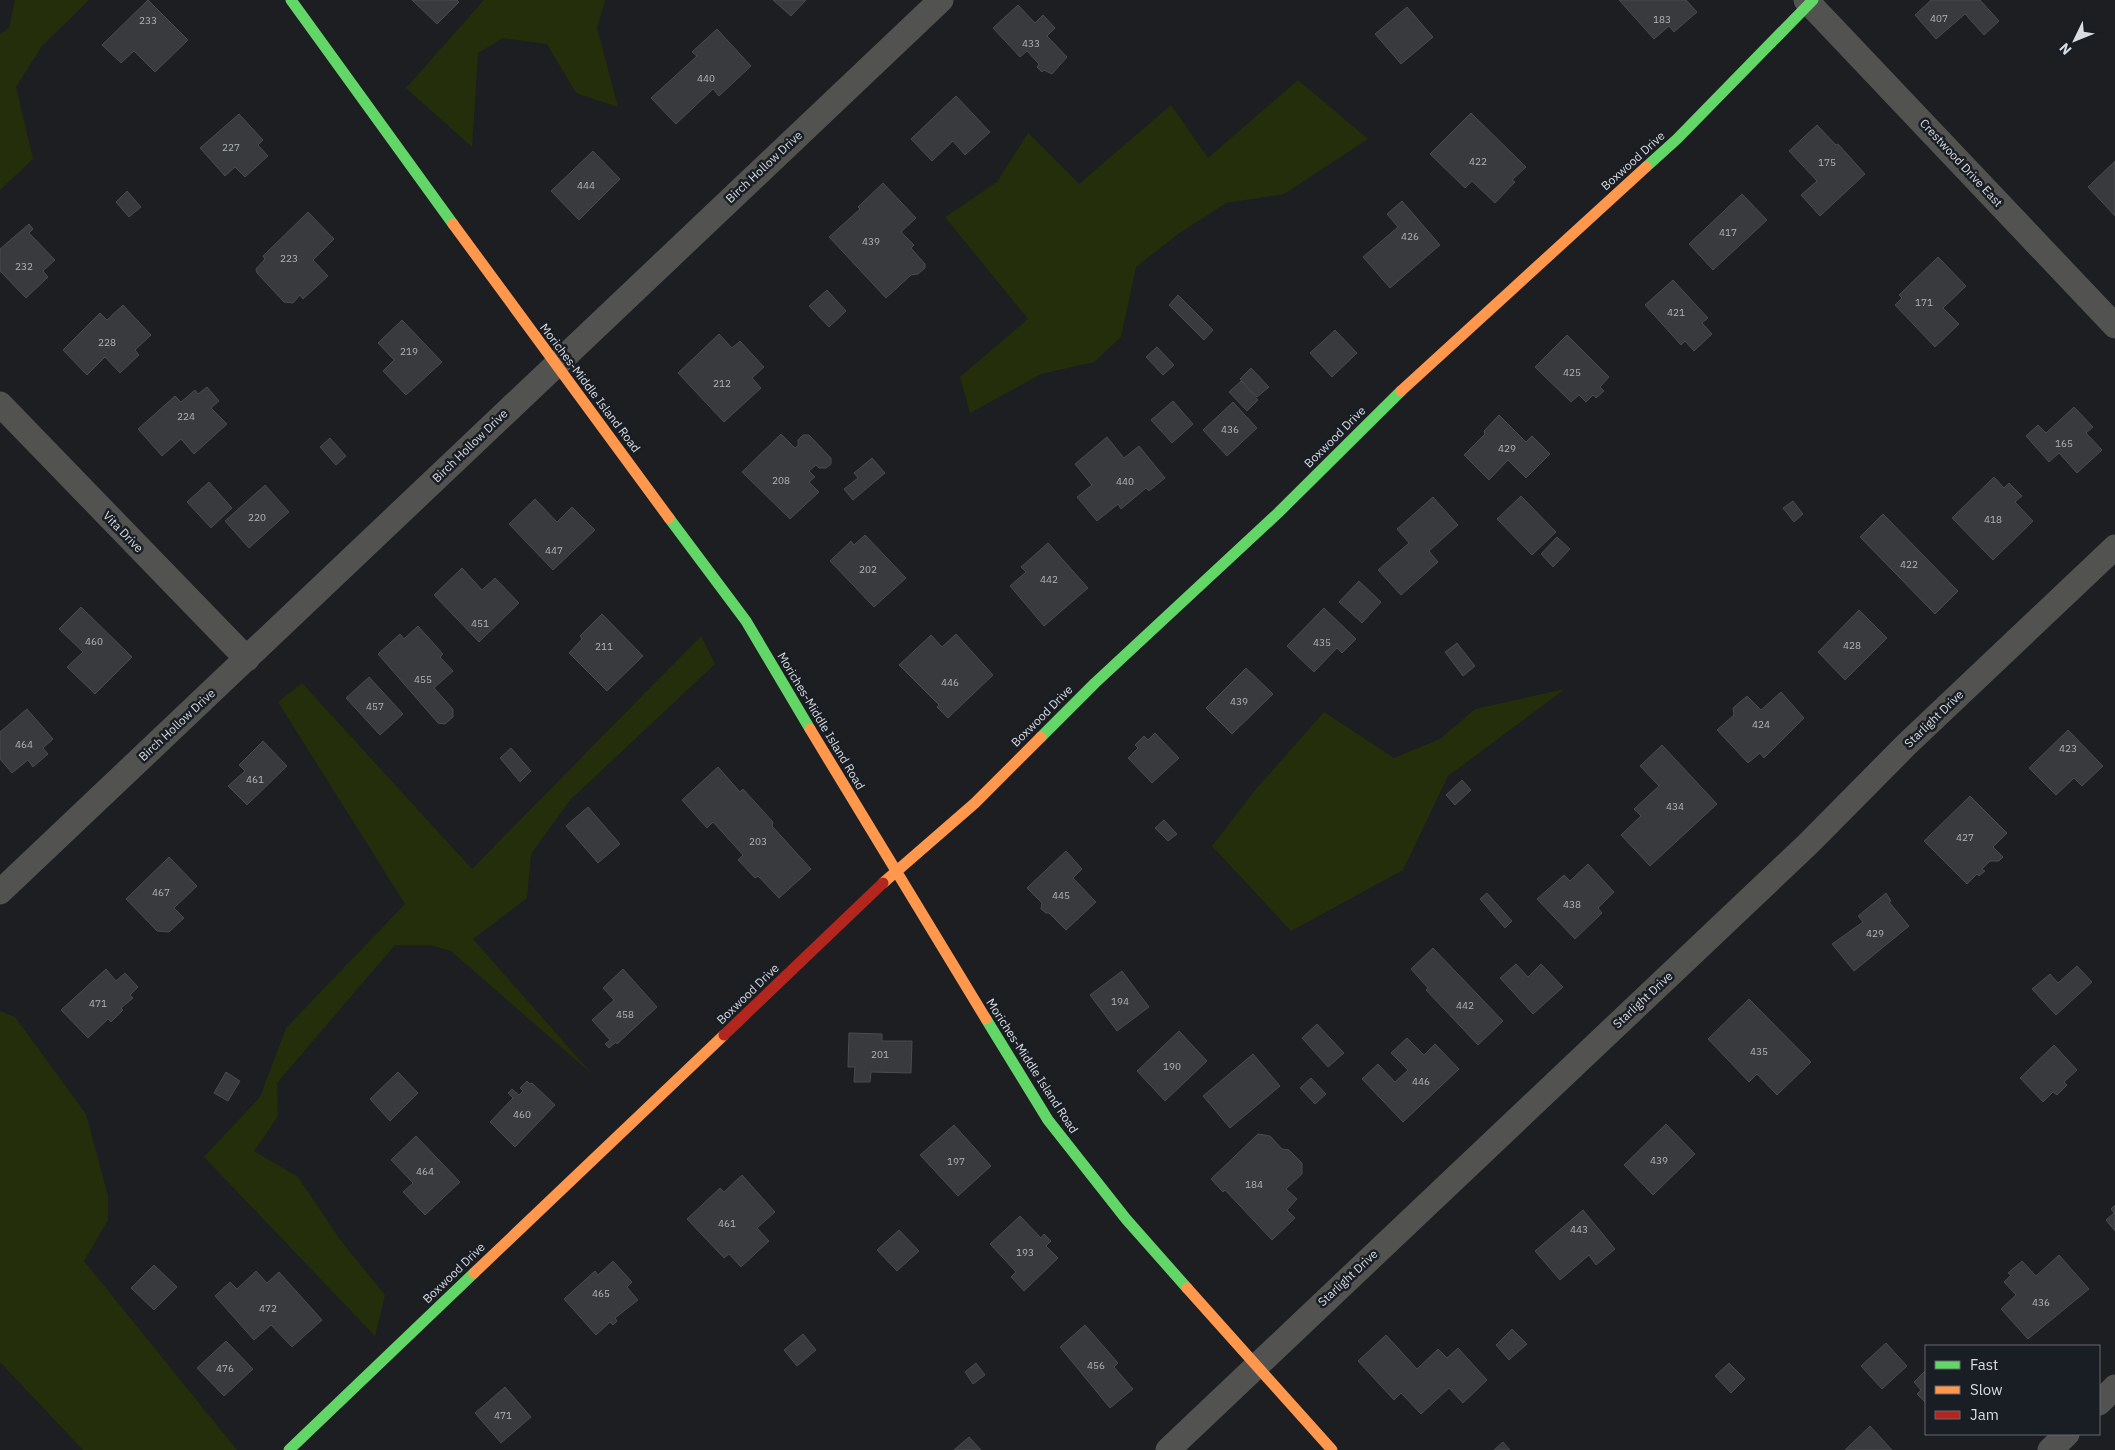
<svg xmlns="http://www.w3.org/2000/svg" width="2115" height="1450" font-family="'IBM Plex Sans',sans-serif">
  <style>
    .green { fill: #252e0a }
    .building { fill: #383a3d; stroke: #4a4b4e }
    .lines { fill: none; stroke-linecap: round; stroke-linejoin: round }
    .street { stroke: #525251; stroke-width: 25 }
    .fast { stroke: #63d668; stroke-width: 11 }
    .slow { stroke: #ff974d; stroke-width: 11 }
    .jam { stroke: #b3261e; stroke-width: 11 }
    .labels { text-anchor: middle; stroke-width: 5; stroke-linejoin: round; paint-order: stroke }
    .number-label { font-size: 10px; fill: #b1b4b8 }
    .street-label { font-size: 12px; fill: #d9dce1; stroke: #191d24 }
  </style>
  <rect width="100%" height="100%" fill="#1c1e21"/>
  <!-- green -->
  <path class="green" d="M15,0H89L42,46L16,87L33,159L0,190V34L9,28Z
    M484,0H605L597,28L618,107L576,93L547,44L503,38L478,53L472,147L406,88Z
    M1298,80L1368,139L1284,194L1226,203L1178,234L1136,267L1121,337L1094,362L1041,374L970,413L960,377L1028,319L945,217L997,182L1028,133L1079,184L1171,105L1208,158Z
    M701,636L715,664L570,800L531,854L527,898L473,939L593,1075L451,951L430,945H395L277,1083L278,1116L254,1151L298,1177L341,1241L385,1295L375,1336L204,1157L260,1097L286,1028L405,904L278,702L302,683L472,869Z
    M1565,689L1448,776L1403,870L1291,931L1212,846L1256,789L1324,712L1394,758L1440,739L1475,709Z
    M0,1011L15,1017L86,1114L108,1196V1220L84,1261L237,1450H83L0,1362Z"/>
  <!-- building -->
  <path class="building" d="M148,0L188,40L155,72L134,51L121,63L102,45Z
    M412,0H457L459,2L437,24Z
    M773,0H806L791,16Z
    M1619,0H1686L1697,12L1674,32L1669,26L1654,39Z
    M1931,0H1980L1999,21L1984,35L1965,14L1936,39L1915,15Z
    M1018,5L1035,23L1043,15L1055,28L1047,36L1067,57L1052,74L1044,70L1042,72L1037,67L1039,64L1027,51L1020,57L993,28Z
    M1407,7L1433,37L1401,64L1375,34Z
    M717,29L751,66L719,96L713,89L676,124L651,98L697,56L692,52Z
    M956,96L990,132L965,155L953,141L932,161L911,139Z
    M1471,113L1526,167L1512,180L1515,182L1495,203L1472,181L1465,188L1430,154Z
    M239,114L263,140L258,145L268,156L245,177L235,167L225,176L200,148Z
    M1817,125L1836,145L1838,144L1865,174L1820,216L1801,195L1817,181L1789,151Z
    M593,151L620,179L579,220L551,191Z
    M2115,161V216L2088,187Z
    M883,183L916,218L901,232L914,245L911,248L925,264V268L918,274L911,275L886,298L829,237L860,209L858,207Z
    M127,191L141,207L129,217L116,202Z
    M1742,194L1767,220L1713,270L1689,244Z
    M1402,201L1440,245L1390,288L1363,257L1398,227L1387,214Z
    M308,212L334,239L313,260L328,276L303,299L300,295L293,303L284,302L257,273L256,269L265,259L263,256Z
    M29,224L33,229L29,233L55,260L43,271L48,277L26,298L0,271V249Z
    M1938,257L1966,286L1943,308L1959,324L1935,347L1895,305L1902,298L1899,295Z
    M1673,280L1708,318L1702,323L1712,334L1694,351L1685,341L1681,345L1645,305Z
    M827,290L846,311L829,327L809,306Z
    M1178,295L1213,330L1204,340L1169,305Z
    M123,305L151,335L135,350L139,355L120,373L105,357L87,375L63,350L100,313L107,320Z
    M402,320L442,362L406,395L383,371L394,360L378,343Z
    M1335,330L1357,353L1332,377L1310,353Z
    M719,334L732,348L740,341L764,367L752,378L761,388L724,422L678,373Z
    M1567,335L1609,377L1600,387L1604,391L1596,398L1593,395L1586,402L1579,395L1571,402L1535,367Z
    M1157,347L1174,365L1163,375L1146,357Z
    M1251,368L1269,387L1257,397L1240,379Z
    M1241,381L1258,400L1247,411L1229,392Z
    M207,387L219,401L211,408L227,424L194,454L181,439L162,456L138,429L175,396L181,402L195,390L198,394Z
    M1173,401L1193,424L1172,443L1151,420Z
    M1233,402L1257,428L1227,456L1203,430Z
    M2074,407L2093,427L2086,433L2102,450L2077,473L2059,453L2049,462L2026,436L2038,425L2046,433Z
    M1499,415L1526,442L1532,436L1550,454L1526,478L1508,460L1489,480L1464,455L1485,434L1484,431Z
    M781,434L795,448L798,446V440L803,435H809L831,458V464L826,468H819L816,465L809,471L815,477L809,482L819,492L790,519L742,472Z
    M1107,437L1124,458L1139,446L1165,478L1149,491L1146,488L1121,509L1118,504L1097,521L1077,497L1092,485L1075,464Z
    M330,438L346,456L336,465L320,447Z
    M872,458L885,473L853,500L844,489L858,478L854,473Z
    M1994,477L2004,488L2009,483L2022,496L2015,502L2033,521L1993,560L1952,518Z
    M209,482L232,508L211,528L187,502Z
    M265,485L289,512L249,548L225,521Z
    M1521,496L1556,532L1532,555L1497,519Z
    M1433,497L1458,525L1429,551L1438,562L1401,595L1378,570L1409,543L1397,529Z
    M535,499L557,522L572,507L595,530L553,570L509,524Z
    M1793,501L1803,514L1794,522L1783,508Z
    M1883,514L1958,591L1935,614L1860,537Z
    M865,535L906,578L874,607L830,561L851,541L854,545Z
    M1557,537L1570,549L1553,567L1541,554Z
    M1048,543L1088,588L1044,626L1010,586L1026,572L1021,567Z
    M462,568L482,590L495,578L519,603L479,642L434,595Z
    M1359,581L1381,602L1362,623L1339,602Z
    M81,607L132,657L95,694L67,667L83,652L59,629Z
    M1324,608L1356,639L1342,653L1337,648L1314,672L1287,646Z
    M1859,610L1887,638L1845,680L1818,652Z
    M602,614L643,656L607,691L569,653L582,639L580,636Z
    M418,626L443,654L440,657L453,671L434,688L453,709V717L445,724L438,723L378,654L400,634L404,639Z
    M956,634L993,675L948,718L937,707L939,705L899,665L931,635L942,647Z
    M1457,643L1475,666L1463,676L1445,652Z
    M1246,668L1273,694L1232,734L1206,708Z
    M369,677L403,714L380,735L346,698Z
    M1781,692L1804,718L1764,758L1760,753L1748,763L1717,730L1734,715L1733,708L1747,696L1761,710Z
    M27,709L53,739L43,748L48,754L33,767L28,760L12,773L0,759V732Z
    M2068,730L2103,766L2082,786L2074,778L2056,795L2029,768Z
    M1155,733L1179,758L1152,783L1128,758L1138,748L1135,745L1144,736L1148,740Z
    M263,741L287,766L247,805L228,786L245,771L239,765Z
    M1662,745L1717,804L1650,866L1621,835L1641,816L1634,809L1659,786L1640,766Z
    M511,748L531,771L520,782L500,758Z
    M718,767L740,792L743,789L773,822L772,826L811,869L779,898L758,876L755,878L738,860L743,855L713,822L707,828L682,800Z
    M1462,780L1471,790L1455,805L1446,795Z
    M1970,796L2007,833L1993,847L2003,857L1999,861H1990L1982,869L1985,871L1979,876L1977,874L1967,884L1924,841Z
    M588,807L620,844L598,863L566,826Z
    M1164,820L1177,834L1168,841L1155,828Z
    M1066,851L1082,869L1073,878L1096,902L1066,930L1049,913H1046L1041,909L1042,903L1027,888Z
    M169,857L197,886L174,908L184,918L169,932L157,931L126,899Z
    M1588,864L1614,892L1598,908L1602,913L1575,939L1537,899L1564,875L1570,881Z
    M1487,893L1512,921L1505,928L1480,899Z
    M1886,893L1891,901L1889,902L1909,926L1854,971L1832,944L1863,922L1858,916Z
    M1433,948L1503,1021L1478,1045L1426,990L1428,988L1411,969Z
    M1516,964L1528,977L1541,964L1563,987L1533,1014L1500,978Z
    M2077,966L2092,982L2056,1015L2032,989L2050,974L2058,983Z
    M106,969L116,981L125,973L138,987L130,995L133,998L121,1008L123,1010L111,1022L108,1019L88,1038L61,1010Z
    M623,969L657,1007L617,1044L616,1042L609,1048L605,1044L610,1040L592,1020L614,1000L603,988Z
    M1122,971L1149,1007L1117,1031L1090,995Z
    M1749,999L1811,1062L1777,1095L1757,1074L1749,1082L1708,1039Z
    M1317,1024L1344,1053L1328,1067L1302,1038Z
    M1179,1031L1207,1061L1165,1101L1137,1071Z
    M849,1033L882,1034V1041H912L911,1073L871,1072L870,1082H854L855,1067H848Z
    M1407,1038L1424,1055L1435,1044L1459,1069L1403,1122L1362,1079L1378,1064L1395,1082L1408,1070L1391,1053Z
    M2054,1045L2077,1070L2064,1082L2067,1085L2057,1095L2053,1092L2043,1102L2020,1078Z
    M1253,1054L1280,1086L1230,1128L1203,1096Z
    M226,1072L240,1081L228,1101L214,1093Z
    M398,1072L418,1093L390,1121L370,1099Z
    M1311,1078L1326,1094L1315,1104L1300,1088Z
    M527,1081L530,1084L532,1083L555,1105L515,1147L490,1122L513,1098L508,1093L512,1089L519,1095L523,1091L520,1088Z
    M1666,1124L1695,1154L1653,1195L1624,1165Z
    M954,1125L991,1166L958,1196L920,1155Z
    M1258,1134L1270,1136L1282,1149L1289,1150L1302,1163V1174L1286,1189L1297,1199L1287,1210L1295,1218L1272,1240L1225,1190L1223,1192L1211,1179Z
    M416,1136L460,1182L425,1215L403,1192L413,1183L391,1160Z
    M742,1175L775,1212L757,1228L769,1241L741,1267L729,1254L724,1258L687,1219L720,1188L724,1192Z
    M2115,1205V1231L2106,1220L2114,1213L2111,1209Z
    M1583,1210L1615,1249L1596,1265L1589,1255L1560,1280L1535,1251Z
    M1020,1216L1041,1238L1044,1234L1051,1241L1046,1246L1058,1258L1024,1291L1011,1277L1016,1272L990,1244Z
    M899,1230L919,1251L897,1271L877,1250Z
    M2059,1255L2089,1289L2028,1339L2001,1309L2016,1295L2004,1282L2011,1275L2008,1273L2022,1261L2036,1276Z
    M613,1261L632,1282L627,1287L638,1300L615,1318L617,1321L613,1325L610,1322L596,1335L564,1299L595,1271L598,1275Z
    M154,1265L177,1287L154,1310L131,1288Z
    M256,1271L267,1283L279,1272L322,1320L292,1347L271,1325L254,1340L215,1296L230,1282L237,1289Z
    M1085,1325L1118,1363L1114,1367L1133,1389L1110,1408L1060,1347Z
    M1512,1329L1527,1344L1509,1360L1496,1345Z
    M803,1334L816,1350L797,1366L784,1350Z
    M1386,1335L1417,1369L1438,1349L1447,1358L1458,1348L1487,1380L1463,1403L1449,1388L1421,1414L1401,1393L1394,1400L1358,1361Z
    M226,1341L253,1369L224,1396L197,1368Z
    M1886,1343L1907,1366L1882,1389L1861,1366Z
    M976,1363L985,1375L973,1384L965,1372Z
    M1729,1363L1745,1379L1731,1393L1715,1376Z
    M1926,1370V1403L1917,1394L1921,1390L1914,1382Z
    M505,1387L531,1417L501,1443L475,1413Z
    M1870,1426L1892,1450H1845Z
    M969,1437L981,1450H954Z
    M1503,1442L1510,1450H1494Z"/>
  <g class="lines">
    <!-- street -->
    <path class="street" d="M1806,0L2115,326
      M0,404L247,659
      M0,892L941,0
      M2099,1403L2115,1387
      M1168,1450L1809,843L1907,744L2115,547
      M2050,1450L2067,1434"/>
    <!-- fast -->
    <path class="fast" d="M291,0L453,224
      M1646,167L1677,139L1813,0
      M669,518L746,621L810,729
      M1041,737L1095,683L1278,513L1401,391
      M986,1019L1048,1120L1126,1219L1187,1288
      M289,1450L474,1273"/>
    <!-- slow -->
    <path class="slow" d="M453,224L669,518
      M1401,391L1646,167
      M810,729L986,1019
      M883,883L975,803L1041,737
      M474,1273L724,1035
      M1187,1288L1332,1450"/>
    <!-- jam -->
    <path class="jam" d="M724,1035L883,883"/>
  </g>
  <g class="labels">
    <!-- number labels -->
    <g class="number-label">
      <text x="1939" y="22">407</text>
      <text x="1662" y="23">183</text>
      <text x="148" y="24">233</text>
      <text x="1031" y="47">433</text>
      <text x="706" y="82">440</text>
      <text x="231" y="151">227</text>
      <text x="1478" y="165">422</text>
      <text x="1827" y="166">175</text>
      <text x="586" y="189">444</text>
      <text x="1728" y="236">417</text>
      <text x="1410" y="240">426</text>
      <text x="871" y="245">439</text>
      <text x="289" y="262">223</text>
      <text x="24" y="270">232</text>
      <text x="1924" y="306">171</text>
      <text x="1676" y="316">421</text>
      <text x="107" y="346">228</text>
      <text x="409" y="355">219</text>
      <text x="1572" y="376">425</text>
      <text x="722" y="387">212</text>
      <text x="186" y="420">224</text>
      <text x="1230" y="433">436</text>
      <text x="2064" y="447">165</text>
      <text x="1507" y="452">429</text>
      <text x="781" y="484">208</text>
      <text x="1125" y="485">440</text>
      <text x="257" y="521">220</text>
      <text x="1993" y="523">418</text>
      <text x="554" y="554">447</text>
      <text x="1909" y="568">422</text>
      <text x="868" y="573">202</text>
      <text x="1049" y="583">442</text>
      <text x="480" y="627">451</text>
      <text x="94" y="645">460</text>
      <text x="1322" y="646">435</text>
      <text x="1852" y="649">428</text>
      <text x="604" y="650">211</text>
      <text x="423" y="683">455</text>
      <text x="950" y="686">446</text>
      <text x="1239" y="705">439</text>
      <text x="375" y="710">457</text>
      <text x="1761" y="728">424</text>
      <text x="24" y="748">464</text>
      <text x="2068" y="752">423</text>
      <text x="255" y="783">461</text>
      <text x="1675" y="810">434</text>
      <text x="1965" y="841">427</text>
      <text x="758" y="845">203</text>
      <text x="161" y="896">467</text>
      <text x="1061" y="899">445</text>
      <text x="1572" y="908">438</text>
      <text x="1875" y="937">429</text>
      <text x="1120" y="1005">194</text>
      <text x="98" y="1007">471</text>
      <text x="1465" y="1009">442</text>
      <text x="625" y="1018">458</text>
      <text x="1759" y="1055">435</text>
      <text x="880" y="1058">201</text>
      <text x="1172" y="1070">190</text>
      <text x="1421" y="1085">446</text>
      <text x="522" y="1118">460</text>
      <text x="1659" y="1164">439</text>
      <text x="956" y="1165">197</text>
      <text x="425" y="1175">464</text>
      <text x="1254" y="1188">184</text>
      <text x="727" y="1227">461</text>
      <text x="1579" y="1233">443</text>
      <text x="1025" y="1256">193</text>
      <text x="601" y="1297">465</text>
      <text x="2041" y="1306">436</text>
      <text x="268" y="1312">472</text>
      <text x="1096" y="1369">456</text>
      <text x="225" y="1372">476</text>
      <text x="503" y="1419">471</text>
    </g>
    <!-- street labels -->
    <g class="street-label">
      <text transform="translate(1633 161) rotate(-42)" y="4">Boxwood Drive</text>
      <text transform="translate(1961 163) rotate(47)" y="4">Crestwood Drive East</text>
      <text transform="translate(764 167) rotate(-43)" y="4">Birch Hollow Drive</text>
      <text transform="translate(590 388) rotate(53)" y="4">Moriches-Middle Island Road</text>
      <text transform="translate(1335 437) rotate(-45)" y="4">Boxwood Drive</text>
      <text transform="translate(470 446) rotate(-44)" y="4">Birch Hollow Drive</text>
      <text transform="translate(123 532) rotate(46)" y="4">Vita Drive</text>
      <text transform="translate(1042 716) rotate(-45)" y="4">Boxwood Drive</text>
      <text transform="translate(1934 719) rotate(-44)" y="4">Starlight Drive</text>
      <text transform="translate(821 721) rotate(59)" y="4">Moriches-Middle Island Road</text>
      <text transform="translate(177 725) rotate(-43)" y="4">Birch Hollow Drive</text>
      <text transform="translate(748 994) rotate(-44)" y="4">Boxwood Drive</text>
      <text transform="translate(1643 1000) rotate(-43)" y="4">Starlight Drive</text>
      <text transform="translate(1032 1066) rotate(57)" y="4">Moriches-Middle Island Road</text>
      <text transform="translate(454 1273) rotate(-44)" y="4">Boxwood Drive</text>
      <text transform="translate(1348 1278) rotate(-43)" y="4">Starlight Drive</text>
    </g>
  </g>
  <!-- legend -->
  <rect x="1925" y="1345" width="175" height="90" fill="#191d24" stroke="#666970"/>
  <rect x="1935" y="1361" width="25" height="8" fill="#63d668" stroke="#666970"/>
  <text x="1970" y="1370" font-size="15" fill="#d9dce1">Fast</text>
  <rect x="1935" y="1386" width="25" height="8" fill="#ff974d" stroke="#666970"/>
  <text x="1970" y="1395" font-size="15" fill="#d9dce1">Slow</text>
  <rect x="1935" y="1411" width="25" height="8" fill="#b3261e" stroke="#666970"/>
  <text x="1970" y="1420" font-size="15" fill="#d9dce1">Jam</text>
  <!-- north arrow -->
  <g transform="translate(2075 40) rotate(227)" stroke="#191d24" stroke-width="4" paint-order="stroke">
  <path d="M0-4L9 19L0 12L-9 19Z" fill="#d9dce1"/>
  <text y="-8" font-size="14" font-weight="bold" text-anchor="middle" fill="#d9dce1">N</text>
  </g>
</svg>
